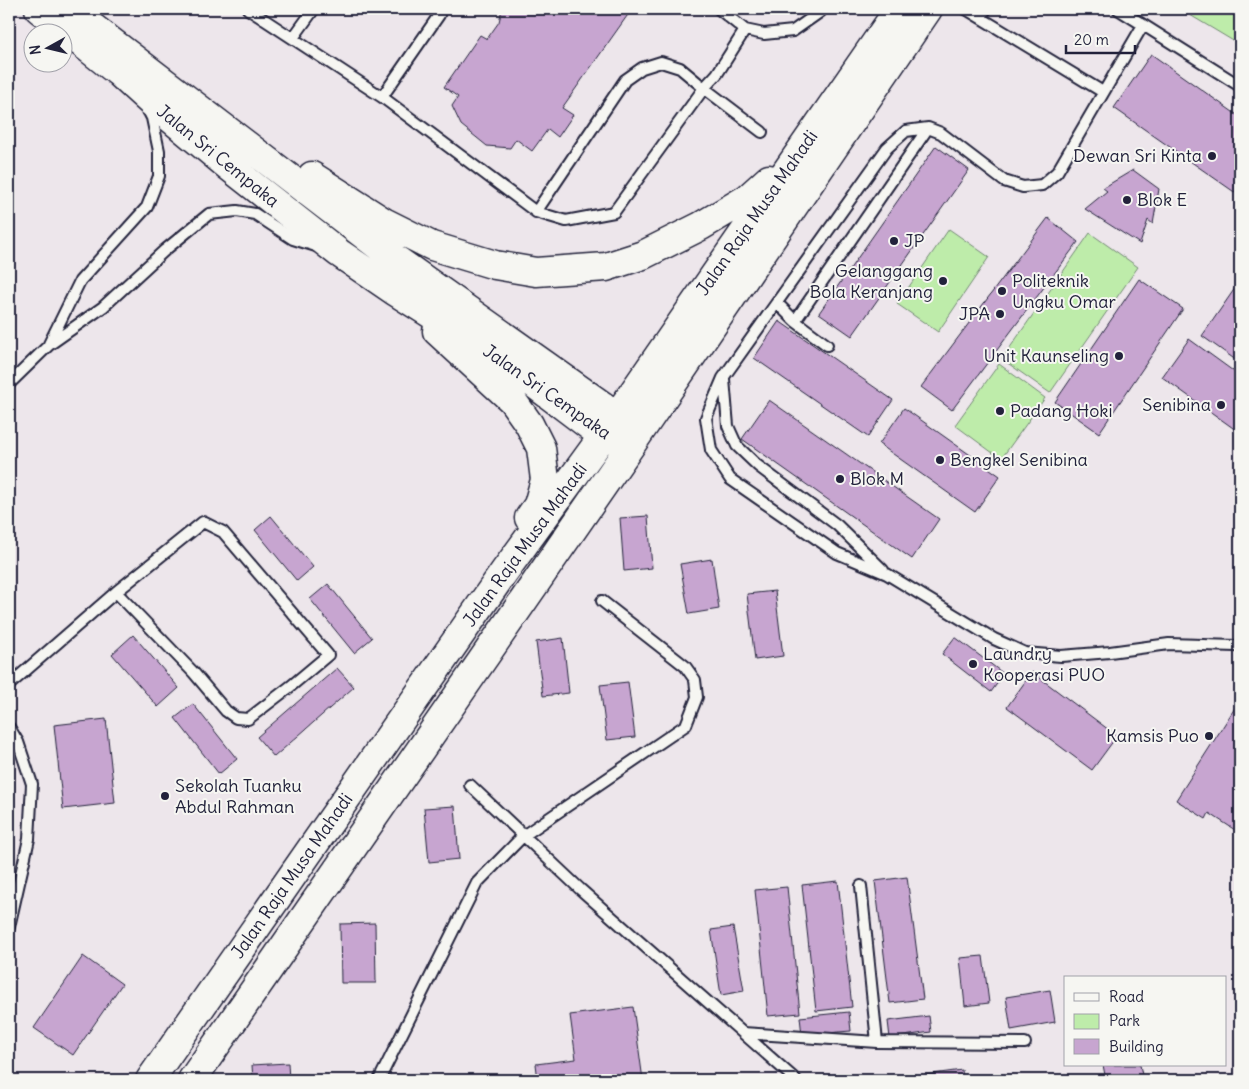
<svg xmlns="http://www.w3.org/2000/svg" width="1249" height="1089" font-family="Delius,sans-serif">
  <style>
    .green { fill: #beecaa; stroke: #708772 }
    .building { fill: #c7a5d0; stroke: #22223b }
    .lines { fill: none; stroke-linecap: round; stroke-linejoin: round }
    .lane-casing { stroke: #22223b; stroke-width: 14 }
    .secondary-casing { stroke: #22223b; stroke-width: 31 }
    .lane { stroke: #f6f6f2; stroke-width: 10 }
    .secondary { stroke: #f6f6f2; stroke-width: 28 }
    .poi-dot { fill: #22223b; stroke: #f6f6f2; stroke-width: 2 }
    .labels { text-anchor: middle; stroke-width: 4; stroke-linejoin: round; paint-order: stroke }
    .street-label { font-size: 18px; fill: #22223b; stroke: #f6f6f2 }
    .poi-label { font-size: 18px; fill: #22223b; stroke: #f6f6f2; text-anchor: start }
  </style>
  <rect width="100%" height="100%" fill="#ede6eb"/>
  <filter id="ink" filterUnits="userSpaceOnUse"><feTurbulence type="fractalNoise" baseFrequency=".02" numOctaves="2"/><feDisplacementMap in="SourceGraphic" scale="10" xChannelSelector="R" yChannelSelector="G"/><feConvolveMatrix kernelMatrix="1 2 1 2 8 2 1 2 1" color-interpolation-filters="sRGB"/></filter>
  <g filter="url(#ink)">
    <!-- green -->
    <path class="green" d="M1180,9H1240V45Z
      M949,229L989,257L938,332L897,304Z
      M1090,233L1138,267L1050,393L1002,359Z
      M999,364L1045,398L1001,459L955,425Z"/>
    <!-- building -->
    <path class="building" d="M502,9H632L562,108L573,115L558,137L548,129L532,151L516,139L510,148L487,146L461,125L452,106L458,97L444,87L480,35L487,39L499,22Z
      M1151,54L1240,117V196L1114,108Z
      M936,146L969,170L852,336L819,313Z
      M1133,170L1159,189L1153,224L1148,220L1140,244L1085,209L1107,191L1103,188Z
      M1048,218L1078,242L952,410L921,387Z
      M1139,279L1183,309L1099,433L1055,402Z
      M1240,281V363L1202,336Z
      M779,321L893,400L868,437L754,358Z
      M1189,339L1240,376V433L1162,377Z
      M769,400L939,519L912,559L742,439Z
      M904,408L1000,476L975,512L879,444Z
      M271,516L313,567L297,581L255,530Z
      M648,516L652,568L624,571L620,518Z
      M712,559L719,609L689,614L680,564Z
      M328,584L372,638L354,653L310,599Z
      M775,591L783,656L755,660L747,594Z
      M133,635L179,688L158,707L112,654Z
      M955,637L1004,674L991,692L942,654Z
      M563,638L569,693L543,696L536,642Z
      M337,668L354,687L274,757L257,737Z
      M1032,672L1117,736L1092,770L1007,707Z
      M628,682L635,737L607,740L600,685Z
      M1240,700V821L1235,830L1209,813L1206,819L1176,800Z
      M193,704L237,759L219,774L175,718Z
      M106,719L115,803L63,809L54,725Z
      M455,806L459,859L429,862L424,808Z
      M907,877L923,999L890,1003L875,881Z
      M838,881L852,1007L816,1011L802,885Z
      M787,887L800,1013L768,1016L755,890Z
      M375,923L376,983H341L340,924Z
      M733,927L744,991L721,995L711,930Z
      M83,956L122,984L73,1055L34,1028Z
      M983,956L989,1003L965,1006L960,958Z
      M1050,990L1055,1022L1011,1030L1006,997Z
      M633,1007L643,1080H538L536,1064L576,1059L570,1015Z
      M849,1012L851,1031L802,1035L800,1017Z
      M929,1016L931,1032L890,1038L888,1021Z
      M288,1063L289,1080H253L252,1065Z
      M1103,1065H1140L1143,1080H1106Z
      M962,1070L963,1080H925V1075Z"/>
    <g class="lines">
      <defs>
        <path id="lane" d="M248,9L382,97L536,212L566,221L614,212L704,88L717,74L745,30
          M719,9L745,30L764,34L793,31L820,12L822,9
          M966,9L1103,92
          M1118,9L1240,86
          M981,17L986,9
          M1143,25L1057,172L1042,185L1023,187L1004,181L941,133L928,128L906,131L887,148L723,378L706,418L711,450L730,479L837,553L887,574L994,639L1025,653L1061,656L1110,652L1169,644L1236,646L1240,647
          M293,38L314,9
          M382,97L439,15
          M536,212L625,80L642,68L661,62L680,68L704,88L762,132
          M777,303L795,321L928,128
          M795,321L827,345
          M49,344L80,281L147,207L159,176V151L152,118L148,110
          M724,379L728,426L737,446L758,466L837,525L883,570
          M9,384L49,345L103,307L165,250L209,214L237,211L255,214L293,239L316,246
          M9,685L116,592L203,522L223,532L328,655L291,686L248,719L236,718L226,711L194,673L116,592
          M9,727L18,742L32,784L29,839L9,927
          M470,785L580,889L796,1080
          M861,886L877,1042
          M743,1033L877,1042L1025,1043
          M379,1080L477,883L523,836L686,725L697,697L695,680L685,666L602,601"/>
        <path id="secondary" d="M39,9L118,72L151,102L227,165L339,253L396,292L496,355L603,436L620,442
          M70,10L398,261L617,416L625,433
          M312,176L384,222L432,246L495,265L536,272L606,267L643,255L701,226L748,198L769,179
          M437,331L512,400L529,424L541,448L545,480L538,505L529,518
          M150,1080L504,572L603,436L899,9
          M192,1080L631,445L928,9"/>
      </defs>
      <!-- lane casing -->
      <use href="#lane" class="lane-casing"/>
      <!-- secondary casing -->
      <use href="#secondary" class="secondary-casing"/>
      <!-- lane -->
      <use href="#lane" class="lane"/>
      <!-- secondary -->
      <use href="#secondary" class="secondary"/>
    </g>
  </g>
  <!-- markers -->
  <g class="poi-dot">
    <circle cx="1212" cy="156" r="5"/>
    <circle cx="1127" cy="200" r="5"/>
    <circle cx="894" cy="241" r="5"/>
    <circle cx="943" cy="281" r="5"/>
    <circle cx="1002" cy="291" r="5"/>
    <circle cx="1000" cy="314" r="5"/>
    <circle cx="1119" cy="356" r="5"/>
    <circle cx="1221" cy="405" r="5"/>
    <circle cx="1000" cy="411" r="5"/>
    <circle cx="940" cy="460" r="5"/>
    <circle cx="840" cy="479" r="5"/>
    <circle cx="973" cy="664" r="5"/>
    <circle cx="1209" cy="736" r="5"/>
    <circle cx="165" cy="796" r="5"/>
  </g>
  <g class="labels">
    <!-- street labels -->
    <g class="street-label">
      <text transform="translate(218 156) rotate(39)" y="6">Jalan Sri Cempaka</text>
      <text transform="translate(757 213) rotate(-55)" y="6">Jalan Raja Musa Mahadi</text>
      <text transform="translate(547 392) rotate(35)" y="6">Jalan Sri Cempaka</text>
      <text transform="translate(525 545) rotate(-54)" y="6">Jalan Raja Musa Mahadi</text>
      <text transform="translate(292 876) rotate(-55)" y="6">Jalan Raja Musa Mahadi</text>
    </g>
    <!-- poi labels -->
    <g class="poi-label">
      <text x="1202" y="162" text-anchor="end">Dewan Sri Kinta</text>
      <text x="1137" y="206">Blok E</text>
      <text x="904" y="247">JP</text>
      <text x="933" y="277" text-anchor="end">Gelanggang<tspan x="933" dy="21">Bola Keranjang</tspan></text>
      <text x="1012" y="287">Politeknik<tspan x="1012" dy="21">Ungku Omar</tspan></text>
      <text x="990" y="320" text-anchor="end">JPA</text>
      <text x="1109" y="362" text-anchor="end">Unit Kaunseling</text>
      <text x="1211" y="411" text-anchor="end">Senibina</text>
      <text x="1010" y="417">Padang Hoki</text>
      <text x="950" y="466">Bengkel Senibina</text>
      <text x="850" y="485">Blok M</text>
      <text x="983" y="660">Laundry<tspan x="983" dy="21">Kooperasi PUO</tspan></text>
      <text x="1199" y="742" text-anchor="end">Kamsis Puo</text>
      <text x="175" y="792">Sekolah Tuanku<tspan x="175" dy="21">Abdul Rahman</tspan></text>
    </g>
  </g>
  <!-- margin -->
  <rect width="1249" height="1089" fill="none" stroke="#f6f6f2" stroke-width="30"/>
  <rect x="15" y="15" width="1219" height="1059" fill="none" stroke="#22223b" stroke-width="2" filter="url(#ink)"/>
  <!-- legend -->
  <rect x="1064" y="976" width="162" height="90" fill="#f6f6f2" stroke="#a1a1a9"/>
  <rect x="1074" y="993" width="25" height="8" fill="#f6f6f2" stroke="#a1a1a9"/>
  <text x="1109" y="1002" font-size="15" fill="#22223b">Road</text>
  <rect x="1074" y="1014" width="25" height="15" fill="#beecaa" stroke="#a1a1a9"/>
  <text x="1109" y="1026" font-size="15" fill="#22223b">Park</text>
  <rect x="1074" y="1039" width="25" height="15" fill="#c7a5d0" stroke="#a1a1a9"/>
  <text x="1109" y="1052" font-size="15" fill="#22223b">Building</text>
  <!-- north arrow -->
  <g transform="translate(48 48) rotate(262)"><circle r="24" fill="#f6f6f2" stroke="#a1a1a9"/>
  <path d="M0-4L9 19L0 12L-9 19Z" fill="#22223b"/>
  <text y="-8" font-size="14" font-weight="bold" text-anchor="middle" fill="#22223b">N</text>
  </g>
  <!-- scale -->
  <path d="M1066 45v8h69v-8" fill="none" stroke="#22223b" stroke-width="2.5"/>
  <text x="1074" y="45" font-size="15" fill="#22223b" stroke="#f6f6f2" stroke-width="4" paint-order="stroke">20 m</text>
</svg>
